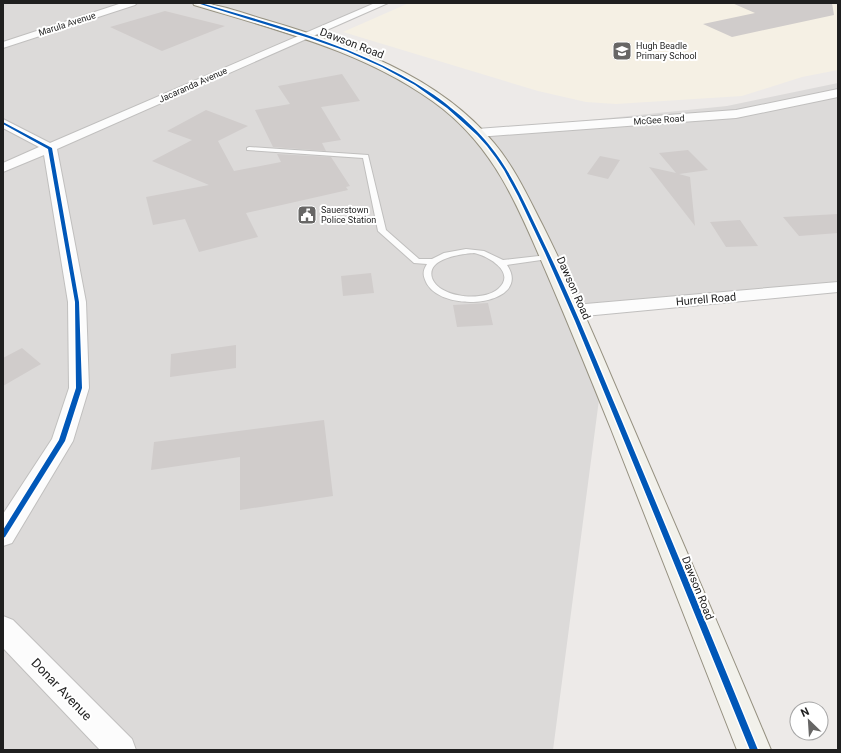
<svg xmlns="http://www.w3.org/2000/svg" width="841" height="753" font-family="Roboto,sans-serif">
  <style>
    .residential { fill: #dcdad9 }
    .education { fill: #f5f0e4 }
    .building { fill: #d0cccb }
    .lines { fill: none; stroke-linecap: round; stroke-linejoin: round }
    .lane-casing { stroke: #c0bfbe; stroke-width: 2 }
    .street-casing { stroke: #c0bfbe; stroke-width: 2 }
    .secondary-casing { stroke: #969181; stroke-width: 2 }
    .lane { fill: #fcfcfc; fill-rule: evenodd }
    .street { fill: #fcfcfc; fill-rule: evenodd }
    .secondary { fill: #f2f1eb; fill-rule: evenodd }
    .cycleway-casing { stroke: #fff; stroke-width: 3 }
    .cycleway { fill: #0057b8; fill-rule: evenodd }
    .labels { text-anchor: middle; stroke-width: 4; stroke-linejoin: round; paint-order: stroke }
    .far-street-label { font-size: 9px; fill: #1f1f1f; stroke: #fff }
    .far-poi-label { font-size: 9px; fill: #1f1f1f; stroke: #fff; text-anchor: start }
    .street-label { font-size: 11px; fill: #1f1f1f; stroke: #fff }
    .near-street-label { font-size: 13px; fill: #1f1f1f; stroke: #fff }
  </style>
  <rect width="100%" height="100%" fill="#edeae8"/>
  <!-- residential -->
  <path class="residential" d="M3,3H381L301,36L359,56L398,75L436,102L471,132L727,106L838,83V282L566,308L600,392L553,750H3Z"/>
  <!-- education -->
  <path class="education" d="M409,3H828L838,5V70L802,77L742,96L616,104L586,102L538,91L343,32Z"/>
  <!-- building -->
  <path class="building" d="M732,3H832L834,15L732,37L703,24L755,13Z
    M165,11L225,26L162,51L110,27Z
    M342,74L360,101L321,107L341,140L322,143L326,151L273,147L255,110L290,104L278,86Z
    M206,110L248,126L218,141L234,171L281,162L277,154L331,157L350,186L346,187L348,190L246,213L258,237L199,252L185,219L153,225L146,197L209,185L152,161L192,140L167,131Z
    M688,150L708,170L679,174L690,177L695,226L649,167L676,173L659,153Z
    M600,156L620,160L608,179L587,174Z
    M838,214V233L799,236L783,217Z
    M740,220L758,246L726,247L710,222Z
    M371,273L374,293L343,296L341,276Z
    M488,303L493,325L457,327L453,305Z
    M236,345V368L170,377L171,354Z
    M22,348L41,364L3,386V358Z
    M324,420L333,496L240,510V457L151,470L154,442Z"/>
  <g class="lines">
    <defs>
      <path id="lane" d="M249,147L368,155L386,230L419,259H432L444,253L466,249L484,251L503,260L548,255L552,257L548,259L507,265C533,304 446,315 427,284C423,276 422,272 427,264L414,263L378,231L363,158L247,150V148ZM474,253C489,256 517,273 498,289C483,302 439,298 432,278C426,258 462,254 474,253Z"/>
      <path id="street" d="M122,3H137L135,5L3,48V42Z
        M375,3H388L57,149L86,302L89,388L73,441L12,543L3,546V514L52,439L69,388L68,302L44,155L3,172V163L39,147L3,128V119L50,143Z
        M838,89V97L736,118L477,137L472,136L470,133L472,130L477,129L736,110Z
        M838,282V292L574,317L568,315L565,311L568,307L574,305Z
        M3,616L13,620L132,739L136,750H100L3,648Z"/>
      <path id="secondary" d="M193,3C218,3 242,13 266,20C348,44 438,75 494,143C515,168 528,197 543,226C568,276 590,326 612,378C665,502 719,625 771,750H737C695,643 653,536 611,429C590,377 569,325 547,274C520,212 498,153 443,109C371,53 280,31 194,5Z"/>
    </defs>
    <!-- lane casing -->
    <use href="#lane" class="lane-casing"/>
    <!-- street casing -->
    <use href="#street" class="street-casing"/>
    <!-- secondary casing -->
    <use href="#secondary" class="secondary-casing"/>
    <!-- lane -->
    <use href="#lane" class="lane"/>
    <!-- street -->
    <use href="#street" class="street"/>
    <!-- secondary -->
    <use href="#secondary" class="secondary"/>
    <defs>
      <path id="cycleway" d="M197,3H201C269,23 339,41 401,75C419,85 436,95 451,108C465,119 479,132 490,146C507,167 519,191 530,214C538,231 546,247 554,264C578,315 599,367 621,419C667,529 713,640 758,750H750L654,514L575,321L545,253L518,196L504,170L496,158L487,146L477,135L447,108L415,85L382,67L346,51L309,38Z
        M3,122L52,148L79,302L82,388L65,441L5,537L3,538V530L59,440L76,388L75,302L48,149L3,124Z"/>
    </defs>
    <!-- cycleway casing -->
    <use href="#cycleway" class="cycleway-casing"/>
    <!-- cycleway -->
    <use href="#cycleway" class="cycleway"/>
  </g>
  <!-- icons -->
  <defs>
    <symbol id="school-square" viewBox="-11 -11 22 22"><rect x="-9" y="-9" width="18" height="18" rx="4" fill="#676665" stroke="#fff"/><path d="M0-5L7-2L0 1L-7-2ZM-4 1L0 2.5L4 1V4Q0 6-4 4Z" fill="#fff"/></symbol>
    <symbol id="civic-square" viewBox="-11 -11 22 22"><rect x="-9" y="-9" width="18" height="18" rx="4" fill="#676665" stroke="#fff"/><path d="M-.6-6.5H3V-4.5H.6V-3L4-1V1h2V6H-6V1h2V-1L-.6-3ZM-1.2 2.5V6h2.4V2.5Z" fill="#fff"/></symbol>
  </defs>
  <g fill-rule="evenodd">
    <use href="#school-square" x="611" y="40" width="22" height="22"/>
    <use href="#civic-square" x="296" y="204" width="22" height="22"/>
  </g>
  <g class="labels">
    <!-- far-street labels -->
    <g class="far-street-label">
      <text transform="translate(67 24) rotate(-18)" y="3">Marula Avenue</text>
      <text transform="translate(193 85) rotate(-24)" y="3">Jacaranda Avenue</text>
      <text transform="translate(659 120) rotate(-4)" y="3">McGee Road</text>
    </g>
    <!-- far-poi labels -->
    <g class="far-poi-label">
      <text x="636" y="49">Hugh Beadle<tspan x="636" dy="10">Primary School</tspan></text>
      <text x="321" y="213">Sauerstown<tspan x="321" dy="10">Police Station</tspan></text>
    </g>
    <!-- street labels -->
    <g class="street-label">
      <text transform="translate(352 43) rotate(21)" y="4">Dawson Road</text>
      <text transform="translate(574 288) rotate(66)" y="4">Dawson Road</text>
      <text transform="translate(706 299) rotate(-5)" y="4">Hurrell Road</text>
      <text transform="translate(698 588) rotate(68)" y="4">Dawson Road</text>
    </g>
    <!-- near-street labels -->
    <g class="near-street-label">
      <text transform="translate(62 689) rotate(46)" y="5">Donar Avenue</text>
    </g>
  </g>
  <!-- border -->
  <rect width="841" height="753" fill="none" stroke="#1f1f1f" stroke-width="8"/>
  <!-- north arrow -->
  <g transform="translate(809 721) rotate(335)"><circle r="19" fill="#ffffff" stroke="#a5a5a5"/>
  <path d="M0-3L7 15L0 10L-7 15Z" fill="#676665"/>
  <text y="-6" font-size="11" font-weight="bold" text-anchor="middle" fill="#1f1f1f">N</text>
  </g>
</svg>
